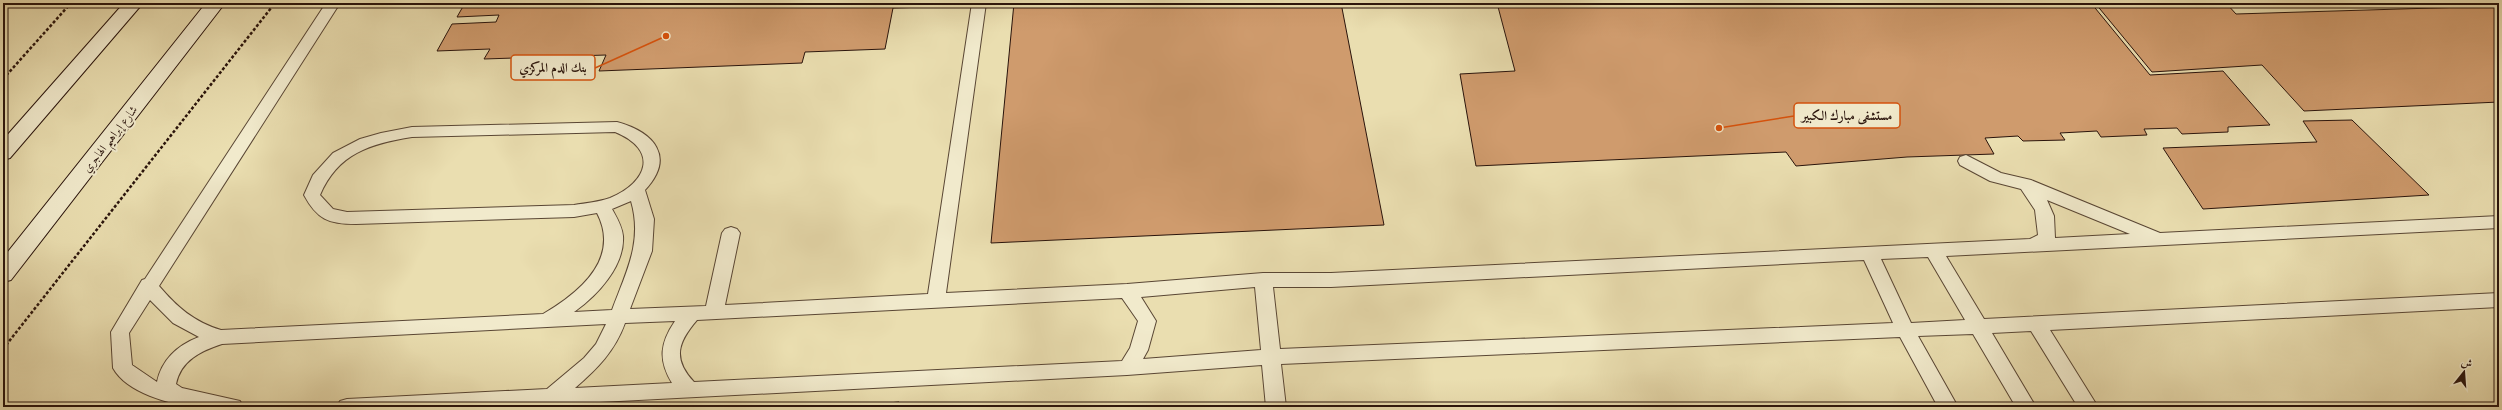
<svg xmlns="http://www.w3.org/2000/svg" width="2502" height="410" font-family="'IM FELL English',Amiri,serif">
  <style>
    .building { fill: #cf9b6d; stroke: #29130b }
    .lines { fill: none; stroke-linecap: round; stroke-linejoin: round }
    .lane-casing { stroke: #594634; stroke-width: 2 }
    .secondary-casing { stroke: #29130b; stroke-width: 2 }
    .path { stroke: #29130b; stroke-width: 2.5; stroke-dasharray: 3 2; stroke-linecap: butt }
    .lane { fill: #f1eacc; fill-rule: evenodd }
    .secondary { fill: #f1eacc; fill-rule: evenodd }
    .labels { text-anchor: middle; stroke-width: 4; stroke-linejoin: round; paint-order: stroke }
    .street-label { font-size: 12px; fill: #29130b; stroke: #f1eacc }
    .leader { fill: none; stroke: #d5520c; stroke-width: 1.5 }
    .callout-dot { fill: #d5520c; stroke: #f1eacc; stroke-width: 1.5 }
    .callout { fill: #f1eacc; stroke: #d5520c; stroke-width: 1.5 }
    .callout-label { font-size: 13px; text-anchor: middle; font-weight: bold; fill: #29130b }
  </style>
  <rect width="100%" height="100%" fill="#eadeb0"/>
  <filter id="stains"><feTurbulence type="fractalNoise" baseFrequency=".005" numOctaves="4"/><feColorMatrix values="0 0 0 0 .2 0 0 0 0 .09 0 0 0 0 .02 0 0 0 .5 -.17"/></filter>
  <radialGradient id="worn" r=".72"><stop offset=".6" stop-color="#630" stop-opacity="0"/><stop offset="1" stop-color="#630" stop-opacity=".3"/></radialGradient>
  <!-- building -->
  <path class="building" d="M465,3H927V7L893,8L885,49L805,52L802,63L599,71L606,55L484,59L490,49L437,51L452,24L496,22L499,15L457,17Z
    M1014,3H1341L1384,225L991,243Z
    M1497,3H2091L2150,75L2223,71L2270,125L2228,127V132L2182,134L2177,128L2144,129L2147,135L2101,137L2097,131L2060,133L2065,140L2023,141L2018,136L1985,138L1994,154L1907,157L1796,166L1786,152L1476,166L1460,74L1515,71Z
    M2095,3H2226L2236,14L2499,6V102L2304,111L2262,65L2152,72Z
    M2352,120L2429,195L2203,209L2163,148L2317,142L2303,121Z
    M899,402L898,407H845Z"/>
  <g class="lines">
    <defs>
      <path id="lane" d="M326,3H340L159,286C177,307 194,322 221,330L543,314C579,293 621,259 597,213L574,217L356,224C328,224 317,219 304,195L313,175L333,153L360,139L381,133L412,127L617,122C654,132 676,157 645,190L654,219L652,251L630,309L706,306L722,233L725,229L731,227L737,229L740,233L725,305L928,294L972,3H986L946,293L1127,284L1263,273H1331L2030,239L2038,235L2035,210L2021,189L1990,181L1960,165L1958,161L1960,157L1966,155L2001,173L2031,180L2160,233L2499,216V228L1946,256L1984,319L2499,293V307L2050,330L2098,407H2078L2031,331L1992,333L2036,407H2016L1973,334L1918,336L1958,407H1938L1900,337L1281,364L1286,407H1266L1262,365L1127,375L502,407H337L340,401L347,399L547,389L584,358L596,344L606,324L222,344C201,351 181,360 176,384L182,388L240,401L243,407C227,407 211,409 196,407C169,404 127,393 113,368L111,332L142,280L145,279ZM615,132C659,150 648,182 610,198C599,202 586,203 574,205L347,212L333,209L320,195C338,153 370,144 412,137ZM2047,200L2130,234L2055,238L2054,216ZM631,201C643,242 626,272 612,310L574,312C597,296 625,266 623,236C622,226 617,218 612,209ZM1928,257L1965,320L1911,323L1881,259ZM1864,260L1893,323L1280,349L1273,287H1331ZM1255,287L1261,350L1143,359L1148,350L1156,321L1141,297ZM1122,298L1138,321L1130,348L1122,361L694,382C672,359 678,342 697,320ZM150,300L173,323L199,337C178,345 162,359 157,382L132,365L129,333ZM675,321C660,343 658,360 672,383L575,388C597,369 615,351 625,323Z"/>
      <path id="secondary" d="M124,3H143L10,158L3,160V140Z
        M206,3H225L11,280L3,282V258Z"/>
    </defs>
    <!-- lane casing -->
    <use href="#lane" class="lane-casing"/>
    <!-- secondary casing -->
    <use href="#secondary" class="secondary-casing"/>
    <!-- path -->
    <path class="path" d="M3,79L71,3
      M3,349L275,3"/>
    <!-- lane -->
    <use href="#lane" class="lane"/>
    <!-- secondary -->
    <use href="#secondary" class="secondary"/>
  </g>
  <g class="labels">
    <!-- street labels -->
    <g class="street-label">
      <text transform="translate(110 139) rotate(-52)" y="4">شارع إبراهيم الهاجري</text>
    </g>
  </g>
  <!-- callouts -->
  <path class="leader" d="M666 36L595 68M1719 128L1794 116"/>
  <g class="callout-dot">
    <circle cx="666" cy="36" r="4"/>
    <circle cx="1719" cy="128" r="4"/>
  </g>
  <g class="callout">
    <rect x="511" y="55" width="84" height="25" rx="4"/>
    <rect x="1794" y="103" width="106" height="25" rx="4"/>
  </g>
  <g class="callout-label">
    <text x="553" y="72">بنك الدم المركزي</text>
    <text x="1847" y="120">مستشفى مبارك الكبير</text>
  </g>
  <!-- margin -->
  <rect width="2502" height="410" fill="none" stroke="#eadeb0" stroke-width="16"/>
  <rect x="4" y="4" width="2494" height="402" fill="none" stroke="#29130b" stroke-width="2"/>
  <rect x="8" y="8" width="2486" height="394" fill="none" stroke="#29130b"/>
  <!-- north arrow -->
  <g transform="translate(2464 372) rotate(17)" stroke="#f1eacc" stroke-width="3" paint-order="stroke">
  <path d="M0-3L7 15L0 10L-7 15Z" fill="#29130b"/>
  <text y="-6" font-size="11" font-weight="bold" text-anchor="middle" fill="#29130b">ش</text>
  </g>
  <rect width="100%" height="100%" filter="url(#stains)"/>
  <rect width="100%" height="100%" fill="url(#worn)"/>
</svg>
